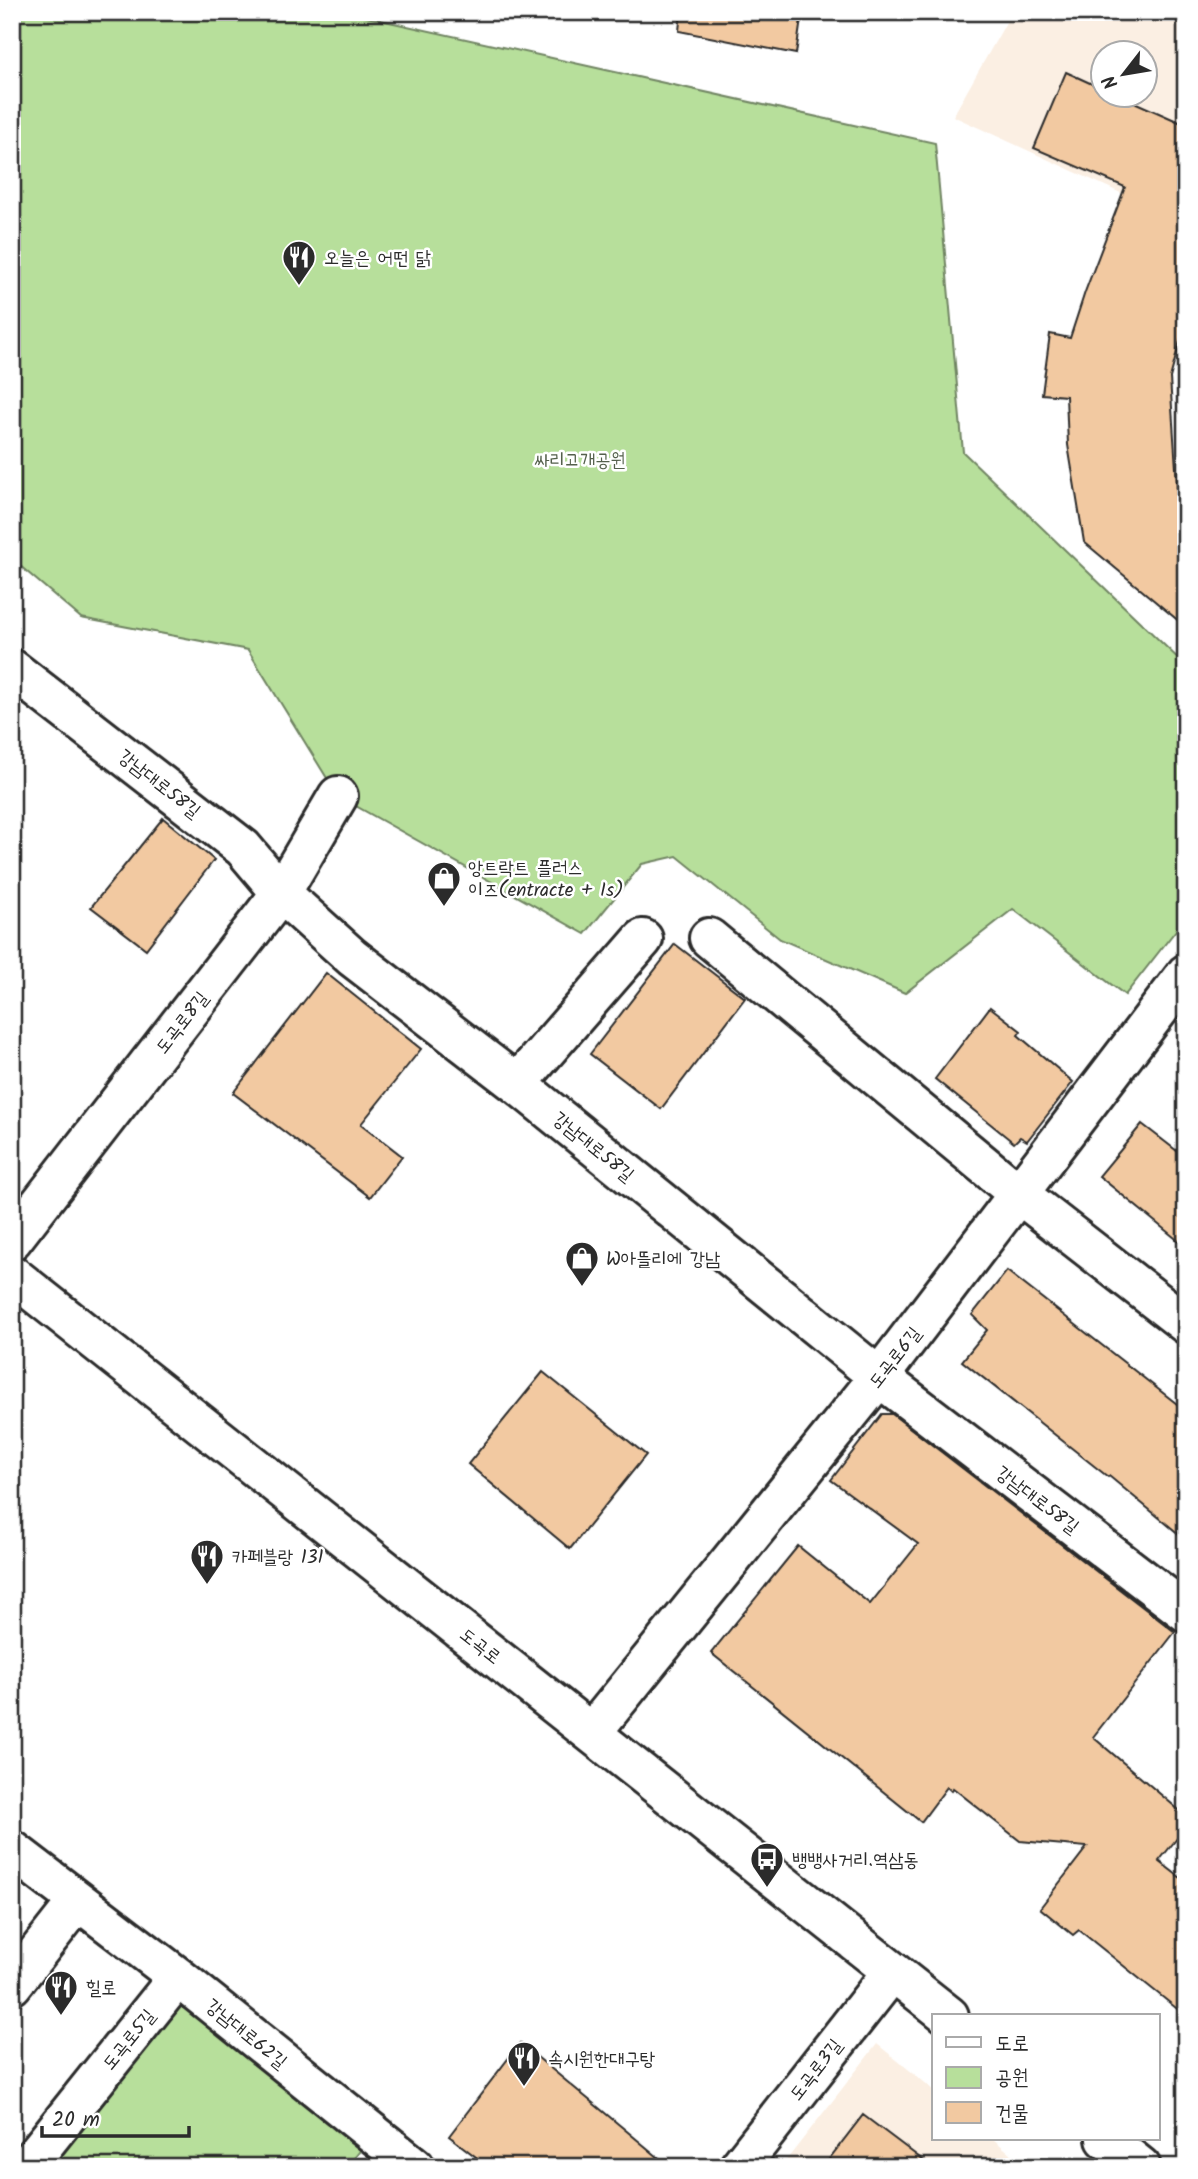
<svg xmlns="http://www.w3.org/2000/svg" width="1198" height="2179" font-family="Kalam,'Poor Story',sans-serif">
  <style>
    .built { fill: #fbefe3; fill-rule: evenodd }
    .green { fill: #b7df9b; stroke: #718563; stroke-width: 2 }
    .building { fill: #f2c9a1; stroke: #2b2b2b; stroke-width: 2 }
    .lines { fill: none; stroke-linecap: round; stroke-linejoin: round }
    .minor-casing { stroke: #2b2b2b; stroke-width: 44 }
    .major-casing { stroke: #2b2b2b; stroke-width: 44 }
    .minor { stroke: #fff; stroke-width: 38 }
    .major { stroke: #fff; stroke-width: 38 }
    .labels { text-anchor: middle; stroke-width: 5; stroke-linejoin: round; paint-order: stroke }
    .poi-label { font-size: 19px; fill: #2b2b2b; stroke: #fff; text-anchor: start }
    .park-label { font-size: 19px; fill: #55614d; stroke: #fff }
    .street-label { font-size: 19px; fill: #2b2b2b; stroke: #fff }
  </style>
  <rect width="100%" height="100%" fill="#fff"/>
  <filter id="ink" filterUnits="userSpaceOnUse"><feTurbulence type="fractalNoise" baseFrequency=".0143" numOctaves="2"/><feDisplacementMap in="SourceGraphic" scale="14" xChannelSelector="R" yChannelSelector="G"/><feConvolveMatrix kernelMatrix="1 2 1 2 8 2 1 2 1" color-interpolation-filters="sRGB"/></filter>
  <g filter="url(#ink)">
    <!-- built -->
    <path class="built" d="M1012,12H1186V223L953,116ZM1104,52H1146V94H1104Z
      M877,2044L934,2090V2139H993L1027,2167H781Z"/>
    <!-- green -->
    <path class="green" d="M12,12H344L935,143L963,452L1186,666V922L1180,925L1125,995L1013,909L905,993L780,939L677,856L642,864L585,934L338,796L248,650L81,618L12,559Z
      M180,1997L363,2147L347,2167H45Z"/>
    <!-- building -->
    <path class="building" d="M681,12H802L796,54L679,31Z
      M1066,72L1103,89V94H1116L1186,125V319L1170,378L1178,498L1186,503V627L1084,542L1068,445L1066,396L1042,394L1050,334L1070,338L1085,292L1125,187L1034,148Z
      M163,818L214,860L146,949L91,907Z
      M675,944L745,998L661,1109L590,1054Z
      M326,973L421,1049L361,1124L402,1156L370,1197L233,1093Z
      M990,1007L1021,1031L1018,1035L1073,1082L1027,1141L1020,1137L1014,1143L935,1079Z
      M1142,1124L1186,1158V1247L1099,1176Z
      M1007,1271L1186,1411V1540L1109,1476L1108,1477L962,1361L987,1330L972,1315Z
      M543,1372L646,1455L570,1549L468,1464Z
      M882,1414H892L1175,1632L1093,1737L1186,1816V1827L1159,1861L1186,1882V2016L1079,1930L1073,1935L1040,1908L1087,1847L1020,1841L953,1788L951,1791L947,1787L921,1822L711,1653L798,1546L870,1604L918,1544L831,1480Z
      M520,2043L605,2113L670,2167H489L449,2136Z
      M863,2115L932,2167H823Z"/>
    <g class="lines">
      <defs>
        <path id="minor" d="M12,669L243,848L281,893L352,957L517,1084L879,1377L1186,1612
          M709,938L1019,1194L1186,1324
          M517,1084L643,939
          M12,1240L281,893L338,796
          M592,1732L879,1377L1186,974
          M12,1850L178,1977L415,2167
          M12,1985L78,1901
          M26,2167L178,1977
          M739,2167L892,1972"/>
        <path id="major" d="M12,1275L949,2016
          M1106,2139L1141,2167"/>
      </defs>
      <!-- minor casing -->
      <use href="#minor" class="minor-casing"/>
      <!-- major casing -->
      <use href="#major" class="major-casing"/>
      <!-- minor -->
      <use href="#minor" class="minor"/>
      <!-- major -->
      <use href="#major" class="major"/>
    </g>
  </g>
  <!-- icons -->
  <defs>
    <symbol id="restaurant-pin" viewBox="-11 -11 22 30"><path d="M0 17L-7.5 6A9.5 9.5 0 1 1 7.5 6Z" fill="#2b2b2b" stroke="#fff"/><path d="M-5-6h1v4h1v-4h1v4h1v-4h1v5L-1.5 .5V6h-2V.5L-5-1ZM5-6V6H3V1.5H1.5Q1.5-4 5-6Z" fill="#fff"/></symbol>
    <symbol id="shop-pin" viewBox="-11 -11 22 30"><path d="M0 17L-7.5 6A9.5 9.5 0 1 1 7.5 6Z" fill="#2b2b2b" stroke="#fff"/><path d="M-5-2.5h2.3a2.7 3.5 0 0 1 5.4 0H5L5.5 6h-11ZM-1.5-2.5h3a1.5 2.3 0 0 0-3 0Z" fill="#fff"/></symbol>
    <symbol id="bus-pin" viewBox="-11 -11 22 30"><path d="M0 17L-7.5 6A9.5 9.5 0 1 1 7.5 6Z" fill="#2b2b2b" stroke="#fff"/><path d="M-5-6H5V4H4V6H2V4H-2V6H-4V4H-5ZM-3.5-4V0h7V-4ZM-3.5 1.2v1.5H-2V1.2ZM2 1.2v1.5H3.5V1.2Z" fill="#fff"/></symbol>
  </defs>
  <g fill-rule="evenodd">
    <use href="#restaurant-pin" x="280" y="238" width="38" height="52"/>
    <use href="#shop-pin" x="425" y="859" width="38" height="52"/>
    <use href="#shop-pin" x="563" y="1239" width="38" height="52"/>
    <use href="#restaurant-pin" x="188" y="1537" width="38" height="52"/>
    <use href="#bus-pin" x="748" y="1840" width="38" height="52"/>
    <use href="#restaurant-pin" x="42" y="1968" width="38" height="52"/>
    <use href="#restaurant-pin" x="505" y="2039" width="38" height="52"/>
  </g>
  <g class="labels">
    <!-- poi labels -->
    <g class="poi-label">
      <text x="324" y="264">오늘은 어떤 닭</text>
      <text x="468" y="874">앙트락트 플러스<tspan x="468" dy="22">이즈(entracte + Is)</tspan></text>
      <text x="606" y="1265">W아뜰리에 강남</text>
      <text x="232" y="1563">카페블랑 131</text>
      <text x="792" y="1866">뱅뱅사거리.역삼동</text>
      <text x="86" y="1994">힐로</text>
      <text x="548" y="2065">속시원한대구탕</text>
    </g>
    <!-- park labels -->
    <g class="park-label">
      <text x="580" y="466">싸리고개공원</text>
    </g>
    <!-- street labels -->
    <g class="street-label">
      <text transform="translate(160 783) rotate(38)" y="7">강남대로58길</text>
      <text transform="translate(181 1022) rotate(-52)" y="7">도곡로8길</text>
      <text transform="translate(594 1146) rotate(39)" y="7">강남대로58길</text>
      <text transform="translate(894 1357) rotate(-52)" y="7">도곡로6길</text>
      <text transform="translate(1038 1499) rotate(37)" y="7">강남대로58길</text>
      <text transform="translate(481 1645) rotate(38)" y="7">도곡로</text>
      <text transform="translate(247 2033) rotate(39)" y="7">강남대로62길</text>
      <text transform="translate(128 2039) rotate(-51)" y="7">도곡로5길</text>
      <text transform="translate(815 2069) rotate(-52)" y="7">도곡로3길</text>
    </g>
  </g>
  <!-- margin -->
  <rect width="1198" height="2179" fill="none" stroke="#fff" stroke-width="42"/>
  <rect x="21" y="21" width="1156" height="2137" fill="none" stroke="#2b2b2b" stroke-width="2.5" filter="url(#ink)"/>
  <!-- legend -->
  <rect x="932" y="2014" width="228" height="126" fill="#ffffff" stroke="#aaaaaa" stroke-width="2"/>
  <rect x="946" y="2037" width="35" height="10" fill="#ffffff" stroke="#aaaaaa" stroke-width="2"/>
  <text x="995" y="2050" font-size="21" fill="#2b2b2b">도로</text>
  <rect x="946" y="2067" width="35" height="21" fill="#b7df9b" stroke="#aaaaaa" stroke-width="2"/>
  <text x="995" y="2084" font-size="21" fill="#2b2b2b">공원</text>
  <rect x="946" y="2102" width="35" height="21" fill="#f2c9a1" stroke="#aaaaaa" stroke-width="2"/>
  <text x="995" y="2120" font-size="21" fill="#2b2b2b">건물</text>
  <!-- north arrow -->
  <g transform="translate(1124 74) rotate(239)"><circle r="33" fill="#ffffff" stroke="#aaaaaa" stroke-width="2"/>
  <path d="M0-5L12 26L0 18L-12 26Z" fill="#2b2b2b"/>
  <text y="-10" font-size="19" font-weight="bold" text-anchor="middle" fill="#2b2b2b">N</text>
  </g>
  <!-- scale -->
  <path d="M42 2126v10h147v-10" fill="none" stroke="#2b2b2b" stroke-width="3.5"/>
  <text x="52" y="2126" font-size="21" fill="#2b2b2b" stroke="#ffffff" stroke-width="5" paint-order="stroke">20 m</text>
</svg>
